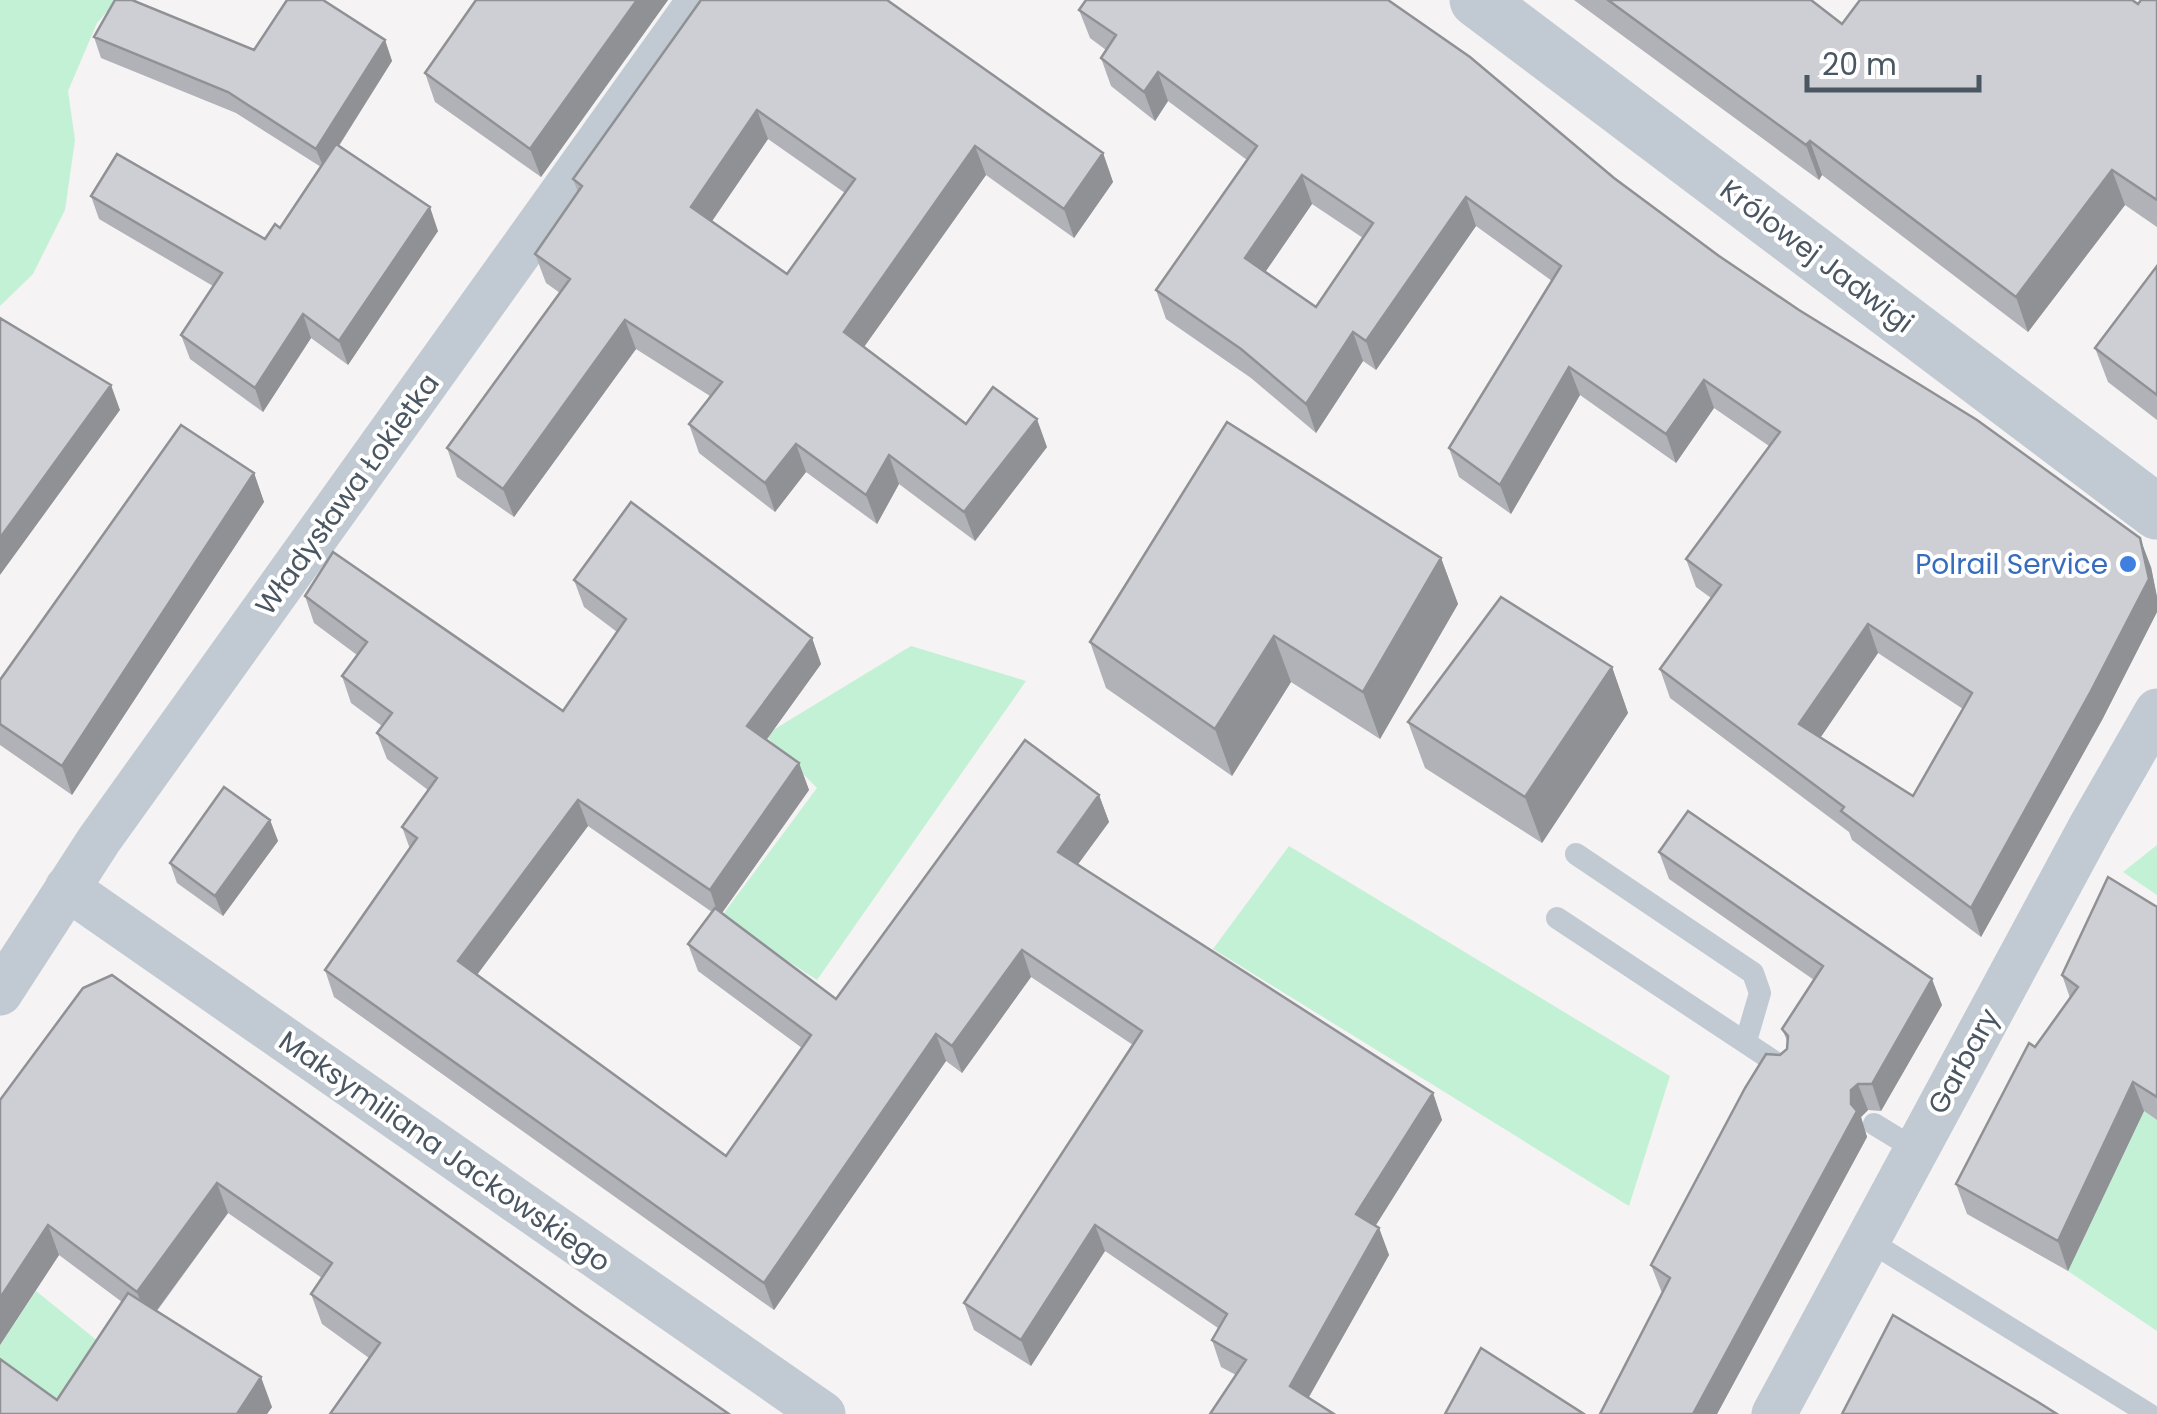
<svg xmlns="http://www.w3.org/2000/svg" width="2157" height="1414" font-family="Poppins,sans-serif">
  <style>
    .green { fill: #c3f1d5 }
    .lines { fill: none; stroke-linecap: round; stroke-linejoin: round }
    .service { stroke: #c1cad2; stroke-width: 22 }
    .minor { stroke: #c1cad2; stroke-width: 45 }
    .tertiary { stroke: #c1cad2; stroke-width: 55 }
    .wall { fill: #b0b2b7; fill-rule: evenodd }
    .shaded-wall { fill: #909195 }
    .building { fill: #cdcfd5; stroke: #909195; stroke-width: 2.5; fill-rule: evenodd }
    .shop-dot { fill: #3f7fe0; stroke: #fff; stroke-width: 4 }
    .labels { text-anchor: middle; stroke-width: 8; stroke-linejoin: round; paint-order: stroke }
    .street-label { font-size: 28px; fill: #4a5661; stroke: #fff }
    .shop-label { font-size: 28px; fill: #366cbe; stroke: #fff; text-anchor: end }
  </style>
  <rect width="100%" height="100%" fill="#f5f3f3"/>
  <!-- green -->
  <path class="green" d="M0,0H117L97,23L68,91L75,140L65,210L33,274L0,306Z
    M911,646L1026,681L817,980L721,917L817,788L765,735Z
    M2157,845V895L2123,872Z
    M1289,846L1670,1076L1629,1206L1213,949Z
    M2144,1111L2157,1120V1331L2068,1271Z
    M36,1291L115,1355L76,1414L0,1382V1345Z"/>
  <g class="lines">
    <!-- service -->
    <path class="service" d="M1576,854L1753,973L1760,993L1746,1041
      M1557,918L1784,1068
      M1874,1124L1915,1149
      M1866,1239L2149,1414"/>
    <!-- minor -->
    <path class="minor" d="M67,888L823,1414
      M0,993L99,840L700,0
      M1774,1414L2091,826L2157,711"/>
    <!-- tertiary -->
    <path class="tertiary" d="M1477,0L2157,512"/>
  </g>
  <!-- wall -->
  <path class="wall" d="M476,0H668L541,177L435,102L425,73Z
    M701,0L1103,153L1113,182L1074,238L986,175L864,347L966,424L1047,447L975,541L899,484L877,524L806,472L775,512L699,453L689,424L710,396L636,349L514,517L457,477L447,448L560,293L546,283L535,254L578,192L573,179ZM768,139L845,193L787,274L711,221Z
    M1574,0H1811L1842,24L2138,4L2157,0V227L2125,205L2028,332L1822,175L1819,180Z
    M1079,10L1614,178L1719,256L2151,567L2157,597V612L2102,720L1981,937L1852,840L1849,832L1670,698L1660,669L1711,598L1696,587L1686,559L1769,446L1714,408L1676,463L1580,395L1511,514L1459,477L1449,448L1552,281L1476,226L1376,370L1363,361L1316,433L1251,378L1166,319L1156,290L1247,160L1168,101L1155,121L1111,86L1101,58L1106,50L1090,38ZM1312,204L1363,238L1316,307L1265,272ZM1878,653L1963,709L1913,796L1820,738Z
    M94,37L254,50L385,40L392,61L339,146L438,231L348,365L311,338L263,412L190,359L181,335L213,286L99,219L91,196L265,239L280,228L321,167L236,113L101,58Z
    M2157,266V420L2108,382L2095,348Z
    M254,473L264,502L72,795L0,745V680Z
    M1441,558L1458,604L1380,739L1291,682L1232,776L1106,688L1090,642Z
    M574,580L812,638L821,664L766,740L799,763L809,790L722,913L836,999L1099,795L1109,822L1078,864L1433,1093L1442,1120L1375,1226L1379,1228L1389,1255L1308,1398L1236,1375L1221,1367L1212,1340L1218,1328L1105,1251L1031,1366L974,1330L964,1303L1133,1045L1031,977L962,1073L946,1061L774,1310L334,997L325,970L410,849L402,827L428,790L387,759L377,733L382,726L351,703L342,676L357,655L314,623L305,596L563,711L617,632L584,607ZM588,826L712,912L688,944L698,971L802,1048L726,1156L477,974Z
    M1612,667L1628,713L1542,843L1425,768L1408,722Z
    M270,820L278,841L223,916L177,883L170,863Z
    M1659,852L1942,1005L1881,1111L1868,1110L1861,1117L1867,1137L1717,1414H1600L1662,1293L1651,1265L1780,1055L1787,1049L1788,1043L1782,1029L1814,980L1669,879Z
    M2157,907V1120L2144,1111L2068,1271L1967,1214L1956,1184L2035,1047L2070,998L2062,975Z
    M0,1100L582,1312L369,1358L322,1324L311,1294L322,1278L228,1213L157,1311L272,1407L267,1414H0L57,1400L122,1302L59,1255L0,1345Z"/>
  <!-- shaded-wall -->
  <path class="shaded-wall" d="M637,0H668L541,177L530,149Z
    M385,40L392,61L324,169L316,149Z
    M1158,72L1168,101L1155,121L1144,92Z
    M757,110L768,139L702,236L691,207Z
    M1810,141L1822,175L1819,180L1806,145Z
    M975,146L986,175L854,361L844,332Z
    M1103,153L1113,182L1074,238L1064,209Z
    M2112,170L2125,205L2028,332L2016,297Z
    M1302,175L1312,204L1255,287L1245,258Z
    M1466,197L1476,226L1376,370L1366,341Z
    M430,207L438,231L348,365L339,341Z
    M303,314L311,338L263,412L255,388Z
    M625,320L636,349L514,517L503,489Z
    M1353,332L1363,361L1316,433L1306,404Z
    M1569,367L1580,395L1511,514L1500,485Z
    M1704,380L1714,408L1676,463L1666,434Z
    M111,385L120,410L0,575V538Z
    M1037,419L1047,447L975,541L964,512Z
    M796,444L806,472L775,512L765,483Z
    M889,455L899,484L877,524L866,495Z
    M254,473L264,502L72,795L62,766Z
    M2140,538L2151,567L2157,597V612L2102,720L1981,937L1971,908Z
    M1441,558L1458,604L1380,739L1363,692Z
    M1868,624L1878,653L1810,753L1799,724Z
    M1274,636L1291,682L1232,776L1215,729Z
    M812,638L821,664L757,753L747,726Z
    M1612,667L1628,713L1542,843L1525,797Z
    M799,763L809,790L719,917L710,890Z
    M1099,795L1109,822L1068,878L1058,852Z
    M578,800L588,826L468,987L458,961Z
    M270,820L278,841L223,916L215,896Z
    M1022,950L1031,977L962,1073L952,1046Z
    M1932,979L1942,1005L1881,1111L1872,1084Z
    M936,1034L946,1061L774,1310L764,1283Z
    M2133,1082L2144,1111L2068,1271L2058,1241Z
    M1858,1084L1868,1110L1861,1117L1867,1137L1717,1414H1693L1851,1104V1090Z
    M1433,1093L1442,1120L1366,1241L1356,1214Z
    M217,1183L228,1213L148,1322L137,1292Z
    M48,1225L59,1255L0,1345V1298Z
    M1095,1225L1105,1251L1031,1366L1021,1340Z
    M1379,1228L1389,1255L1300,1413L1290,1386Z
    M261,1377L272,1407L267,1414H237Z"/>
  <!-- building -->
  <path class="building" d="M115,0H132L254,50L287,0H323L385,40L316,149L228,92L94,37Z
    M476,0H637L530,149L425,73Z
    M701,0H887L1103,153L1064,209L975,146L844,332L966,424L993,387L1037,419L964,512L889,455L866,495L796,444L765,483L689,424L722,382L625,320L503,489L447,448L570,279L535,254L582,186L573,179ZM757,110L855,179L787,274L691,207Z
    M1086,0H1388L1470,57L1614,178L1719,256L1799,310L1977,420L2140,538L2149,579L2091,691L1971,908L1841,811L1844,807L1660,669L1721,585L1686,559L1780,432L1704,380L1666,434L1569,367L1500,485L1449,448L1561,266L1466,197L1366,341L1353,332L1306,404L1241,349L1156,290L1257,146L1158,72L1144,92L1101,58L1116,35L1079,10ZM1302,175L1373,223L1316,307L1245,258ZM1868,624L1972,693L1913,796L1799,724Z
    M1608,0H1811L1842,24L1860,0H2132L2138,4L2141,0H2157V200L2112,170L2016,297L1810,141L1806,145Z
    M336,144L430,207L339,341L303,314L255,388L181,335L222,273L91,196L117,154L265,239L275,224L280,228Z
    M2157,266V395L2095,348Z
    M0,318L111,385L0,538Z
    M1227,422L1441,558L1363,692L1274,636L1215,729L1090,642Z
    M181,425L254,473L62,766L0,724V680Z
    M631,502L812,638L747,726L799,763L710,890L578,800L458,961L726,1156L811,1035L688,944L715,908L836,999L1025,740L1099,795L1058,852L1433,1093L1356,1214L1379,1228L1290,1386L1334,1414H1210L1246,1360L1212,1340L1227,1314L1095,1225L1021,1340L964,1303L1142,1031L1022,950L952,1046L936,1034L764,1283L325,970L417,838L402,827L437,778L377,733L392,713L342,676L367,642L305,596L333,552L563,711L626,619L574,580Z
    M1501,597L1612,667L1525,797L1408,722Z
    M224,787L270,820L215,896L170,863Z
    M1688,811L1932,979L1872,1084H1858L1851,1090V1104L1857,1111L1693,1414H1600L1670,1278L1651,1265L1745,1088L1766,1054L1780,1055L1787,1049L1788,1036L1782,1029L1823,966L1659,852Z
    M2108,877L2157,907V1097L2133,1082L2058,1241L1956,1184L2029,1043L2035,1047L2078,987L2062,975Z
    M112,975L582,1312L729,1414H330L380,1343L311,1294L332,1263L217,1183L137,1292L48,1225L0,1298V1100L83,988Z
    M128,1293L261,1377L237,1414H0V1359L57,1400Z
    M1893,1315L2038,1402L2057,1414H1842Z
    M1481,1348L1584,1414H1445Z"/>
  <!-- markers -->
  <circle class="shop-dot" cx="2128" cy="564" r="10"/>
  <g class="labels">
    <!-- street labels -->
    <g class="street-label">
      <text transform="translate(1817 256) rotate(37)" y="10">Królowej Jadwigi</text>
      <text transform="translate(347 494) rotate(-54)" y="10">Władysława Łokietka</text>
      <text transform="translate(1963 1061) rotate(-61)" y="10">Garbary</text>
      <text transform="translate(445 1151) rotate(35)" y="10">Maksymiliana Jackowskiego</text>
    </g>
    <!-- shop labels -->
    <g class="shop-label">
      <text x="2108" y="574">Polrail Service</text>
    </g>
  </g>
  <!-- scale -->
  <path d="M1807 75v15h172v-15" fill="none" stroke="#4a5661" stroke-width="5"/>
  <text x="1822" y="75" font-size="30" fill="#4a5661" stroke="#ffffff" stroke-width="8" paint-order="stroke">20 m</text>
</svg>
